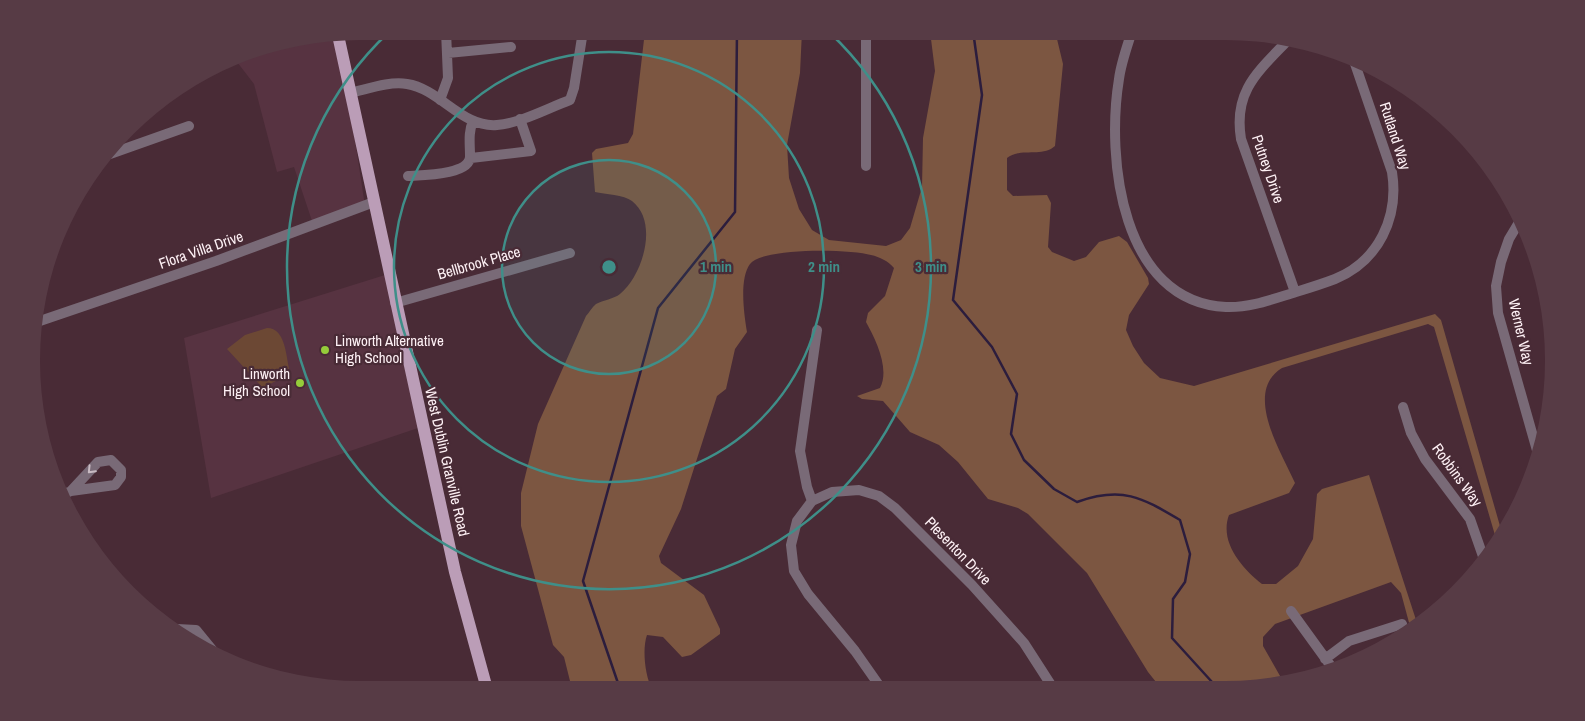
<svg xmlns="http://www.w3.org/2000/svg" width="1585" height="721" font-family="'Archivo Narrow',sans-serif">
  <style>
    .built { fill: #573341 }
    .green { fill: #6c4834 }
    .forest { fill: #7c5641 }
    .lines { fill: none; stroke-linecap: round; stroke-linejoin: round }
    .stream { stroke: #2c1d3d; stroke-width: 2.5 }
    .street { stroke: #796a77; stroke-width: 10 }
    .primary { stroke: #bb9db7; stroke-width: 12 }
    .oneway { stroke: #c9bbc3 }
    .ring { fill: none; stroke: #3f8f89; stroke-width: 2.5 }
    .poi-dot { fill: #95cc3a; stroke: #492b36; stroke-width: 2 }
    .labels { text-anchor: middle; stroke-width: 4.5; stroke-linejoin: round; paint-order: stroke }
    .street-label { font-size: 15px; fill: #fef1f5; stroke: #492b36 }
    .poi-label { font-size: 15px; fill: #fef1f5; stroke: #492b36; text-anchor: start }
    .centre { fill: #3f8f89; stroke: #492b36; stroke-width: 2.5 }
    .ring-label { font-size: 15px; text-anchor: middle; font-weight: bold; fill: #3f8f89; stroke: #492b36; stroke-width: 4.5; stroke-linejoin: round; paint-order: stroke }
  </style>
  <rect width="100%" height="100%" fill="#492b36"/>
  <!-- built -->
  <path class="built" d="M339,35L365,206L314,227L294,167L277,172L254,84L234,58L254,49Z
    M385,275L418,428L211,498L184,338Z"/>
  <!-- green -->
  <path class="green" d="M267,328C286,328 286,357 290,373L263,388L227,349L245,335Z"/>
  <!-- forest -->
  <path class="forest" d="M645,31H802L800,73L787,145L789,178L799,209L812,230L829,240L886,246L901,240L910,228L922,187L923,138L935,71L930,31H1046L1057,39L1063,64L1055,146C1042,158 1020,147 1007,158V190L1013,196L1047,195L1051,203L1048,247L1052,252L1074,261L1086,257L1099,242L1119,236L1127,242L1148,278L1149,284L1129,315L1126,330L1133,346L1144,363L1160,378L1194,386L1435,314L1441,320L1502,533L1497,542L1434,327L1428,324L1282,368C1243,392 1281,452 1295,483L1289,493L1229,515C1219,542 1242,568 1262,584H1276L1298,566L1313,539L1317,494L1322,489L1369,475L1418,626L1411,630L1401,593L1391,582L1275,624L1263,637V646L1284,683L1268,687H1160L1148,672L1087,573L1028,514L1018,508L988,499L958,462L939,445L910,432L883,401L862,399L857,396L880,388C890,369 876,340 866,322L868,313L885,296L894,268C888,261 880,257 871,255C851,249 763,247 750,264C739,279 744,314 747,332L735,349L726,389L717,396L681,509L659,556L661,563L704,595L720,629V634L691,655L682,657L663,637L647,635C642,649 645,676 652,689H572L564,657L553,645L521,526V493L538,424L586,316C589,313 592,307 596,304C603,300 614,299 620,294C643,275 659,222 632,201C624,195 605,194 595,192L592,153L596,149L628,143L633,134Z"/>
  <g class="lines">
    <!-- stream -->
    <path class="stream" d="M973,31L982,95L953,300L992,347L1017,394L1011,434L1024,460L1054,489L1077,502C1122,486 1141,497 1180,520L1190,554L1185,582L1173,599L1172,638L1212,682L1213,687
      M620,689L583,581L658,308L735,212L737,31"/>
    <!-- street -->
    <path class="street" d="M1132,31C1127,47 1121,63 1119,79C1106,158 1121,302 1226,307C1250,308 1273,299 1296,292C1309,288 1322,284 1335,279C1379,261 1399,217 1392,172L1353,58
      M513,34L535,31
      M1290,38C1259,71 1233,90 1241,139L1295,292
      M448,53L511,47
      M350,93C368,89 389,81 407,84C440,89 462,128 497,125C521,123 548,108 570,100L574,88L583,31
      M440,100L448,78L446,31
      M110,154L189,126
      M471,158L531,151L520,119
      M866,166V31
      M408,176C422,175 471,175 470,156C470,143 468,133 473,121
      M1521,219L1509,239L1501,262L1496,286L1498,313L1538,454
      M395,303L570,253
      M37,322L216,261L374,202
      M1403,407L1411,433L1425,459L1470,519L1485,562
      M62,495L71,491L115,485L121,477V470L111,460L98,462L71,491
      M812,501L807,487L800,451L817,330
      M1291,611L1333,669
      M177,629L196,630L214,652
      M1325,659L1349,641L1402,624
      M881,688L855,651L808,594L794,571L791,545L797,521L812,501L832,492L859,490L879,496L895,508L972,585L1024,643L1053,688"/>
    <!-- primary -->
    <path class="primary" d="M338,35L455,572L487,689"/>
  </g>
  <!-- one-way arrows -->
  <defs><path id="oneway-chevron" d="M-2-3.5L2.5 0L-2 3.5" fill="none" stroke-width="1.6" stroke-linecap="round" stroke-linejoin="round" transform="scale(1.25)"/></defs>
  <use class="oneway" href="#oneway-chevron" transform="translate(91 470) rotate(134)"/>
  <!-- distance rings -->
  <circle cx="609" cy="267" r="107" fill="#3f8f89" fill-opacity=".12"/>
  <g class="ring">
    <circle cx="609" cy="267" r="107"/>
    <circle cx="609" cy="267" r="215"/>
    <path d="M829 32A322 322 0 1 1 389 32"/>
  </g>
  <!-- markers -->
  <g class="poi-dot">
    <circle cx="325" cy="350" r="5"/>
    <circle cx="300" cy="383" r="5"/>
  </g>
  <g class="labels">
    <!-- street labels -->
    <g class="street-label">
      <text transform="translate(1395 136) rotate(72)" y="5">Rutland Way</text>
      <text transform="translate(1268 169) rotate(71)" y="5">Putney Drive</text>
      <text transform="translate(201 250) rotate(-19)" y="5">Flora Villa Drive</text>
      <text transform="translate(479 263) rotate(-16)" y="5">Bellbrook Place</text>
      <text transform="translate(1521 332) rotate(77)" y="5">Werner Way</text>
      <text transform="translate(447 462) rotate(77)" y="5">West Dublin Granville Road</text>
      <text transform="translate(1457 475) rotate(54)" y="5">Robbins Way</text>
      <text transform="translate(958 551) rotate(46)" y="5">Plesenton Drive</text>
    </g>
    <!-- poi labels -->
    <g class="poi-label">
      <text x="335" y="346">Linworth Alternative<tspan x="335" dy="17">High School</tspan></text>
      <text x="290" y="379" text-anchor="end">Linworth<tspan x="290" dy="17">High School</tspan></text>
    </g>
  </g>
  <!-- crop -->
  <path d="M0 0H1585V721H0ZM360 40H1225A320 320 0 0 1 1545 360V361A320 320 0 0 1 1225 681H360A320 320 0 0 1 40 361V360A320 320 0 0 1 360 40Z" fill="#573b45" fill-rule="evenodd"/>
  <circle cx="609" cy="267" r="8" class="centre"/>
  <g class="ring-label">
    <text x="716" y="272">1 min</text>
    <text x="824" y="272">2 min</text>
    <text x="931" y="272">3 min</text>
  </g>
</svg>
